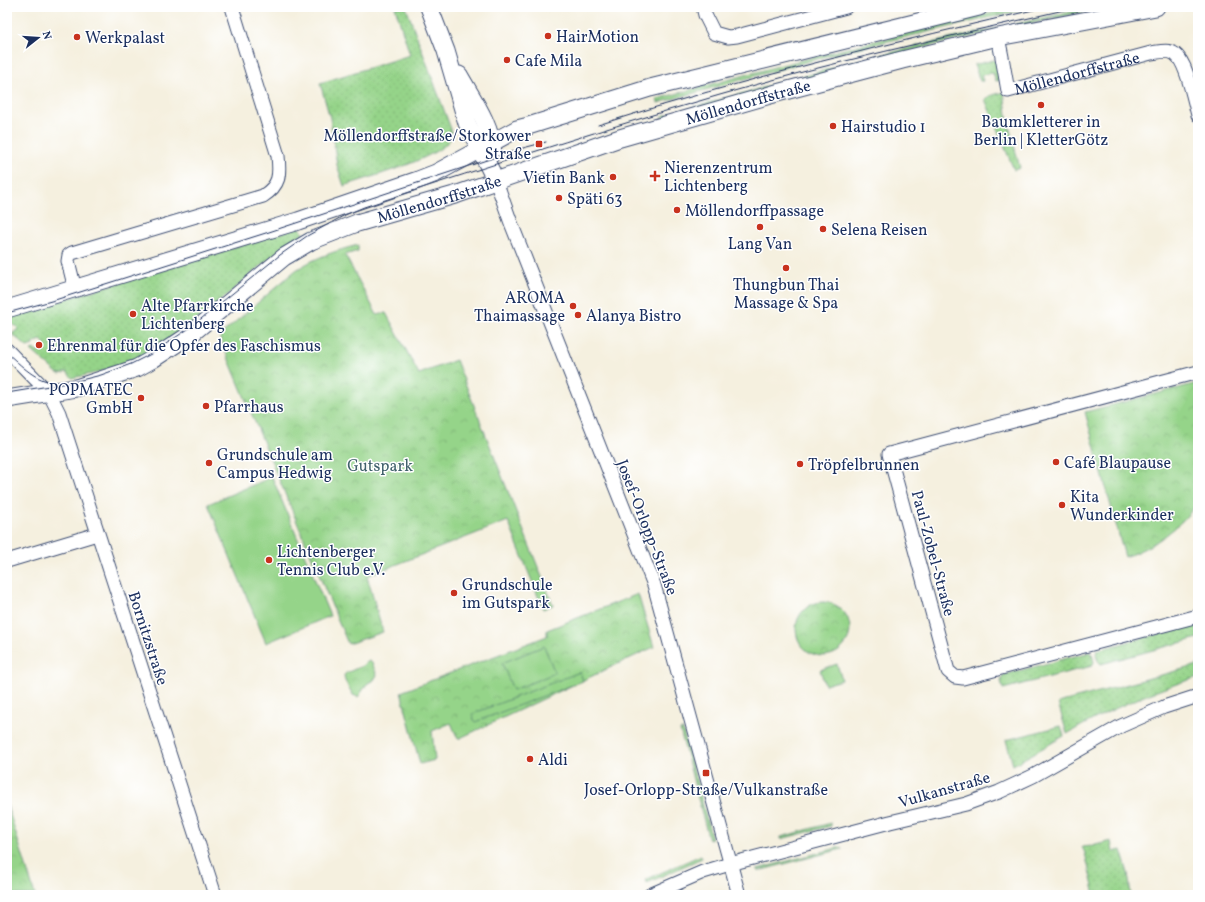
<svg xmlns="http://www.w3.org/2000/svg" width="1205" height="902" font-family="Vollkorn,serif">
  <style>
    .grass { fill: url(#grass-dots); stroke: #588274 }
    .park { fill: url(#park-crowns); stroke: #588274 }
    .garden { fill: #95d489; stroke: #588274 }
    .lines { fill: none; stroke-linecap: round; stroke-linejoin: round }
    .minor-casing { stroke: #3c4c71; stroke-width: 15 }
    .major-casing { stroke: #3c4c71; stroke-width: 19 }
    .minor { stroke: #fff; stroke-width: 13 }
    .major { stroke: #fff; stroke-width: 17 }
    .tram { stroke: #1b2f5e; stroke-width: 1 }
    .poi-dot { fill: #c8321e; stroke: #fff; stroke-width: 1.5 }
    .labels { text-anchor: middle; stroke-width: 3; stroke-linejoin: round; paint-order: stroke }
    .poi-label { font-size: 16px; fill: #1b2f5e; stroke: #fff; text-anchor: start }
    .street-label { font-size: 16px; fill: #1b2f5e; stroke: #fff }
    .park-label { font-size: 16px; fill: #40616b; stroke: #fff }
  </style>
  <defs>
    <pattern id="grass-dots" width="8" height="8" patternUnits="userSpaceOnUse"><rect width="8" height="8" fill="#95d489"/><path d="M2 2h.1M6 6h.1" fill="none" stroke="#80b679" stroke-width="1.8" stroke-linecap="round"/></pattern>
    <pattern id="park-crowns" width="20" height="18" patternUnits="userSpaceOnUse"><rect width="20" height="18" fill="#95d489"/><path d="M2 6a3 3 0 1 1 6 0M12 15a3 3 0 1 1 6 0" fill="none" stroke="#80b679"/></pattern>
  </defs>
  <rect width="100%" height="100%" fill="#fff"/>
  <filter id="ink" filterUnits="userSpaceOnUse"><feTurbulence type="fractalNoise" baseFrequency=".025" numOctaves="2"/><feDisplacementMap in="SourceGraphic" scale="8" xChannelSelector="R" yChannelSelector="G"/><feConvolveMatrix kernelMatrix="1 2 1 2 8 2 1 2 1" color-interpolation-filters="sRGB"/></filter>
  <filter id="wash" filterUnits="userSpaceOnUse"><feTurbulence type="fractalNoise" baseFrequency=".012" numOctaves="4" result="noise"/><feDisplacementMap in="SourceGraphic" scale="16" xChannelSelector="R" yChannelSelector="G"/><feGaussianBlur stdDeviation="0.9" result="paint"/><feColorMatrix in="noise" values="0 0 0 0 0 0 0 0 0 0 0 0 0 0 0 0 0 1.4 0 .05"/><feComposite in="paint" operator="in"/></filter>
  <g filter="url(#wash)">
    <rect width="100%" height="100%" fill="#f5f0df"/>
    <!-- grass -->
    <path class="grass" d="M395,7H406L451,129C451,132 452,135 451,138C440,159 366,178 344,186L337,165L330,118L320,83L410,55Z
      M1019,7H1035L846,51L658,103L657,99L782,65L909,32Z
      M1092,7H1105L934,45L663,119L662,116L850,63L917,46Z
      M993,60L999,62L1002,80L996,81L993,73L981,75L983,81H980L974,65Z
      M1004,92L1008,122L1020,168L1014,170L985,99L989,97V96Z
      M300,227L303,234C249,270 205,322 148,353C124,366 98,373 72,378L67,372L60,374L57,373L31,350L34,349L37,352L44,349L45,347V344L41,340L33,343V345L27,347L12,334L18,329L17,326H15L7,320V317Z
      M1198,624V638L1101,664C1097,661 1095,655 1097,650Z
      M1090,652L1092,653L1094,662L1092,666L1003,689L1001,681L1003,675Z
      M1198,665V677C1152,691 1108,710 1067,734L1058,703Z
      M1061,726L1064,736L1013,765L1006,740Z
      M680,730H683L712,839L709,840Z
      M831,823V826L781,839V837Z
      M1111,841L1113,852L1121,850L1128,873L1131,895H1095L1085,853L1082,847L1092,846Z
      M841,847L842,849L758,871L757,869Z
      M701,855L702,858L647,883L645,880Z"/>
    <!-- park -->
    <path class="park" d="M358,245V251L345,255L377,315L386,313L419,374L456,360L553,605L543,609L508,521L367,576L383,632L348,644L219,336L296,270C316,257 335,251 358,245Z
      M1198,383V502C1180,528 1155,546 1125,557L1085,412Z
      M638,594L654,647L458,739L451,723L432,731L435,760L420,764L401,692L547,636V630Z
      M796 629a27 27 0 1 1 54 0a27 27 0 1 1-54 0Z
      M369,661L372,663L377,675L374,680L368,683L358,697L353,695L345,681L344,675L346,673L362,666Z
      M7,805L35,895H7Z"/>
    <!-- garden -->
    <path class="garden" d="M272,477L330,616L266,643L208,504Z
      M544,646L555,673L513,690L502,663Z
      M837,664L842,680L825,685L820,670Z
      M580,672L583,681L475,722L472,714Z"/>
  </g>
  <g filter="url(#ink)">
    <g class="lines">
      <defs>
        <g id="minor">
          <path d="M703,7L705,15L714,33L728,37L737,36L846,7"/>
          <path id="s1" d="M998,37L1002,57L1008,91L1151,53C1159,52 1168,49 1175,54C1187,62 1194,101 1198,115"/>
          <path d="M496,181L511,223L654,585L739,895"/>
          <path d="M75,289L68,261L69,255L72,253L263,196C280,185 280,175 278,156L232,7"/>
          <path d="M7,350L49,393L59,413L215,895"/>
          <path d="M1198,372L889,454L948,671L955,677L963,678L1198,616"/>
          <path d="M7,561L97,534"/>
          <path d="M650,895L703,872L730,864L890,822L966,804L999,792L1033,776L1121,726L1164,707L1198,696"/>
        </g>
        <g id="major">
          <path d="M429,7L446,51L467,123L496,181"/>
          <path d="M459,75C473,100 491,124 493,153"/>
          <path d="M7,309L298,221L418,180L436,173L517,129L525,127L650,88L979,7"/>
          <path id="s2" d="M7,399L76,388L137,368L153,359L191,334L284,257L311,241L357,223L458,194L620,138L777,93L902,60L998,37L1156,7"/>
        </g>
      </defs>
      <!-- minor casing -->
      <use href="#minor" class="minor-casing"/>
      <!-- major casing -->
      <use href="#major" class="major-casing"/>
      <!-- minor -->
      <use href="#minor" class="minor"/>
      <!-- major -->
      <use href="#major" class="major"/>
      <!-- tram -->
      <path class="tram" d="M598,125C745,78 895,42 1046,7
        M7,313L55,300L269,232L523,148L546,142
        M7,353C21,365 36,382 55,382
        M7,393L73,382L101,375L131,364L151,354L191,327L280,255L307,236L345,215L364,207C498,163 633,119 769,81C871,53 974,31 1077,7"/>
    </g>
  </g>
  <!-- markers -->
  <g class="poi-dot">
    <circle cx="548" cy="36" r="4"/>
    <circle cx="77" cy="37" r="4"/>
    <circle cx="507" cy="60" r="4"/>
    <circle cx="1041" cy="105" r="4"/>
    <circle cx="833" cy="126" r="4"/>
    <rect x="535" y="140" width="8" height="8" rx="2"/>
    <path d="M653 170h4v4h4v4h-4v4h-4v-4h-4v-4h4z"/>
    <circle cx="613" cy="177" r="4"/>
    <circle cx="559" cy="198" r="4"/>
    <circle cx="677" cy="210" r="4"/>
    <circle cx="760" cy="227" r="4"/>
    <circle cx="823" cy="229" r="4"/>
    <circle cx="786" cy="268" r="4"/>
    <circle cx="573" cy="306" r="4"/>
    <circle cx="133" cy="314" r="4"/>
    <circle cx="578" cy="315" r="4"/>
    <circle cx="39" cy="345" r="4"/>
    <circle cx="141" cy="398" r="4"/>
    <circle cx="206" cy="406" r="4"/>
    <circle cx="1056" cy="462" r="4"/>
    <circle cx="209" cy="463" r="4"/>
    <circle cx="800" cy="464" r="4"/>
    <circle cx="1062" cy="505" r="4"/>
    <circle cx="269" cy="560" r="4"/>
    <circle cx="454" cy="593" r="4"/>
    <circle cx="530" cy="759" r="4"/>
    <rect x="702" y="769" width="8" height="8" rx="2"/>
  </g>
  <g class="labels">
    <!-- poi labels -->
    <g class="poi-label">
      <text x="556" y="42">HairMotion</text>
      <text x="85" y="43">Werkpalast</text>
      <text x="515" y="66">Cafe Mila</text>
      <text x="1041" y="127" text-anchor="middle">Baumkletterer in<tspan x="1041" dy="18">Berlin | KletterGötz</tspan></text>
      <text x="841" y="132">Hairstudio 1</text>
      <text x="531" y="141" text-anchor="end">Möllendorffstraße/Storkower<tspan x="531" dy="18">Straße</tspan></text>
      <text x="664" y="173">Nierenzentrum<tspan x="664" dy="18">Lichtenberg</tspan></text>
      <text x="605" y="183" text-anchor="end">Vietin Bank</text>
      <text x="567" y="204">Späti 63</text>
      <text x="685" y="216">Möllendorffpassage</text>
      <text x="831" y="235">Selena Reisen</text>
      <text x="760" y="249" text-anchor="middle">Lang Van</text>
      <text x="786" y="290" text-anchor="middle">Thungbun Thai<tspan x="786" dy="18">Massage &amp; Spa</tspan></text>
      <text x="565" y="303" text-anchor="end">AROMA<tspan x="565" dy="18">Thaimassage</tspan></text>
      <text x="141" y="311">Alte Pfarrkirche<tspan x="141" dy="18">Lichtenberg</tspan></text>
      <text x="586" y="321">Alanya Bistro</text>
      <text x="47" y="351">Ehrenmal für die Opfer des Faschismus</text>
      <text x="133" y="395" text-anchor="end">POPMATEC<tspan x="133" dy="18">GmbH</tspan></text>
      <text x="214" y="412">Pfarrhaus</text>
      <text x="217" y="460">Grundschule am<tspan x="217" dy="18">Campus Hedwig</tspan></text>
      <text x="1064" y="468">Café Blaupause</text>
      <text x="808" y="470">Tröpfelbrunnen</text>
      <text x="1070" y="502">Kita<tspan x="1070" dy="18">Wunderkinder</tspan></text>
      <text x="277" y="557">Lichtenberger<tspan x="277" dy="18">Tennis Club e.V.</tspan></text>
      <text x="462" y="590">Grundschule<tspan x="462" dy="18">im Gutspark</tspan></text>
      <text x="538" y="765">Aldi</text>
      <text x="706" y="795" text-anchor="middle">Josef-Orlopp-Straße/Vulkanstraße</text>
    </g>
    <!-- street labels -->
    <g class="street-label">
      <text dy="6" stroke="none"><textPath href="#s1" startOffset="126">Möllendorffstraße</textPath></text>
      <text dy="6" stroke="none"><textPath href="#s2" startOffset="809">Möllendorffstraße</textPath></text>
      <text dy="6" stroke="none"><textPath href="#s2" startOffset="485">Möllendorffstraße</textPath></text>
      <text transform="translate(648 527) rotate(69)" y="6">Josef-Orlopp-Straße</text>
      <text transform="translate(934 553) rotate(75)" y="6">Paul-Zobel-Straße</text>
      <text transform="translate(149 638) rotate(72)" y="6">Bornitzstraße</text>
      <text transform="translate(944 789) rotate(-16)" y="6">Vulkanstraße</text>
    </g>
    <!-- park labels -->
    <g class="park-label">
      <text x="380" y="471">Gutspark</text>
    </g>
  </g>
  <!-- margin -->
  <rect width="1205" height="902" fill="none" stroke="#fff" stroke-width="24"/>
  <!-- north arrow -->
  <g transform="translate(38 38) rotate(73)" stroke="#ffffff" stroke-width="3" paint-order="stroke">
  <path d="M0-3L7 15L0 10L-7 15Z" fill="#1b2f5e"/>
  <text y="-6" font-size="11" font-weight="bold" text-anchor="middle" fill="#1b2f5e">N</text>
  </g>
</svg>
